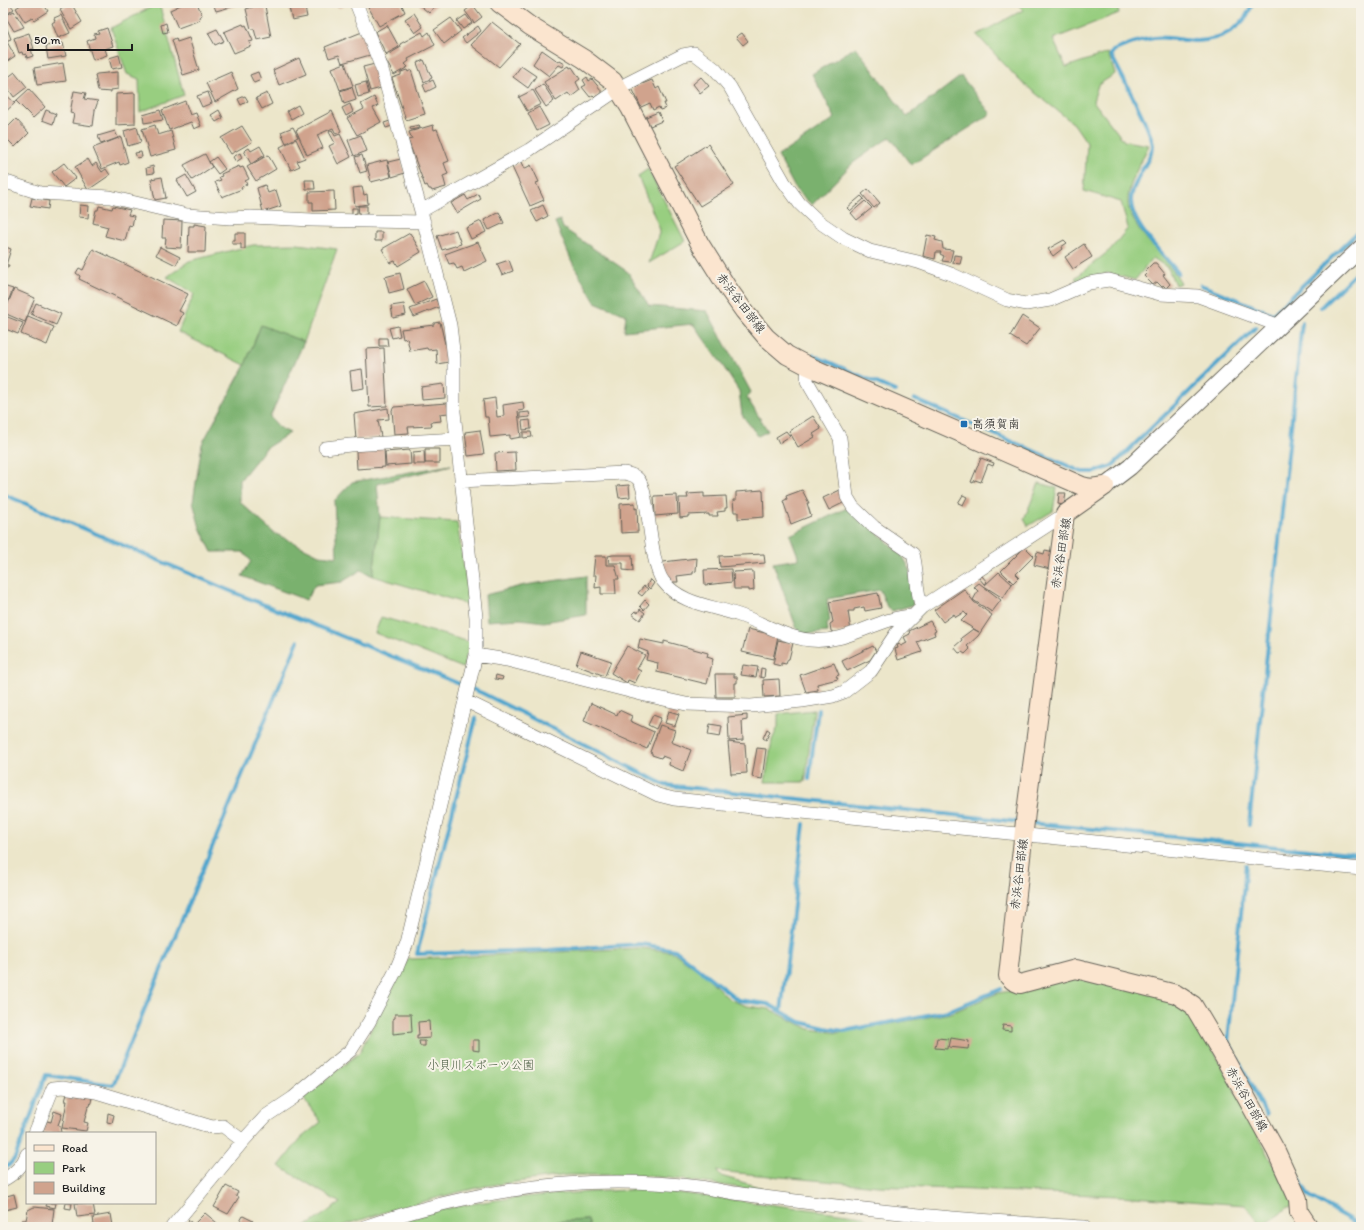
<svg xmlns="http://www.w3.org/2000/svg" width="1364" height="1230" font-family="Itim,'Klee One',sans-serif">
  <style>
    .green { fill: #98ce80; stroke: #5a754e }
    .forest { fill: #7ab16e; stroke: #4b6645 }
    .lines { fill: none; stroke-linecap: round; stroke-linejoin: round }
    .stream { stroke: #51a6cd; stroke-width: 4 }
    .building { fill: #d0a38d }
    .minor-casing { stroke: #656359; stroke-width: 14 }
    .tertiary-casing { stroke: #656359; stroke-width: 18 }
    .secondary-casing { stroke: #656359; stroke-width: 20 }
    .minor { stroke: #fff; stroke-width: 13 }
    .tertiary { stroke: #fff; stroke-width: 16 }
    .secondary { stroke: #fbe5cf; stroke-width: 18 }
    .poi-dot { fill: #1f6fb2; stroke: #f7f3e8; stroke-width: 1.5 }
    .labels { text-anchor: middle; stroke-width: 4; stroke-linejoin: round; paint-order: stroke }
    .street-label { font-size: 12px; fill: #1c1c1c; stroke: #f7f3e8 }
    .poi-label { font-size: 12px; fill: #1c1c1c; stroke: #f7f3e8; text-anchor: start }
    .park-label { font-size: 12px; fill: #475a3f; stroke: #f7f3e8 }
  </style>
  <rect width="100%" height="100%" fill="#f7f3e8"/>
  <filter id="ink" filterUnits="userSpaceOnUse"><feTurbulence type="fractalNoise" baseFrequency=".025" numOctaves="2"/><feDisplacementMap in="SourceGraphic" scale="8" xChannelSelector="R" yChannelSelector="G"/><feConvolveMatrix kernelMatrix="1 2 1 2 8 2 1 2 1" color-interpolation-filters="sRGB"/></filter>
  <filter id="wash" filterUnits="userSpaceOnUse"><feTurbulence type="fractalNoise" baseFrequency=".012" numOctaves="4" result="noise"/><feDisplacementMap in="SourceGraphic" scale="16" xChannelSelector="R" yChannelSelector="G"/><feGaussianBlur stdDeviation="0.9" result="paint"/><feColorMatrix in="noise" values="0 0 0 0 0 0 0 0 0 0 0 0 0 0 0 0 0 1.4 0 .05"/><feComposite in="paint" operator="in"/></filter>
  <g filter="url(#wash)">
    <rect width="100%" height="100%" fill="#ece6ca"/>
    <!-- green -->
    <path class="green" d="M159,3L184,95L140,112L139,79L127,74L111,28Z
      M1017,3H1117L1119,13L1053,39L1066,67L1108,53L1115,74L1098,85L1093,101L1124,141L1149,145C1142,160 1128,184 1128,200C1128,228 1168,258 1181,283L1175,285L1168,268L1153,258L1135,280L1107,273L1079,283L1075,278L1110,250L1128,228L1121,202L1084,191L1087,143L1074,124L1019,80L977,35L1023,10Z
      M648,169L685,241L649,263L660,230L638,176Z
      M297,244L337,249L304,342L261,325L245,365L178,332L194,294L167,277L189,261L253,245Z
      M1039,483L1057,488L1053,511L1028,526L1024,519Z
      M380,517L457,522L470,607L457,601L373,576Z
      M381,617L470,642L463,668L375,633Z
      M814,710L805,782H765L772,740L778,727V714Z
      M641,948L673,952L704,974L729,999L747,1006L769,1009L809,1029L839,1033L951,1013L998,993L1031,988L1078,973L1164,995L1196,1017L1295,1205L1287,1208L1281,1214L1262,1226L1245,1205L1119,1196L878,1186L716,1171L721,1176L762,1188L757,1190L670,1178L635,1175H568L486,1186L455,1193L385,1212L339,1227H302L311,1223L340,1203L279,1166L301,1138L321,1122L303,1098L359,1053L409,957L411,959Z
      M647,1189L863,1216L874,1224L883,1227H590L588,1220L487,1225L477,1227H386C401,1222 417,1216 432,1212C502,1195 575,1193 647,1189Z"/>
    <!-- forest -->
    <path class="forest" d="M856,47L907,117L961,76L991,114L911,165L890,137L853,163L812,205L796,190L778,156L835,118L812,74Z
      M560,220L563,228L628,272L649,306L707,311L751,392L747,398L768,431L758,436L742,415L739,391L719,360L693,324L624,331L626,315L595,302L573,264L555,222Z
      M261,325L304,342L270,417L280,428L290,433L266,448L240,480V502L274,533L319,555L337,557L334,501L352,482L451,465L377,484L380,517L373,576L361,570L342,582L315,585L306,600L242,576L251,561L243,552H212L200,528L193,502L202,444L245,365Z
      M849,507L902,555L910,569L913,605L892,611L887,607L880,590L827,599L830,621L827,623L828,632L799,635L773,563L799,559L790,535Z
      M586,576V615L544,622L520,619L487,621L485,595L525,585Z
      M588,1220L590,1227H477L487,1225Z"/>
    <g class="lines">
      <!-- stream -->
      <path class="stream" d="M1178,273C1164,255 1130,224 1131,200C1131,195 1134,187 1136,183C1140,172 1151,157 1153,147C1154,134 1119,71 1111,55L1113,51C1126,45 1139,40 1154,38C1168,36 1183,41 1197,41C1221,40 1246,27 1252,3
        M1201,285L1273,314L1361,229
        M1321,307L1361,268
        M813,355L895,391
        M914,399L1082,472H1095L1112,466L1256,327
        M3,494L228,590L482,693L665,785L1021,822
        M476,718L417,954L548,950L641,944L675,950L738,1000L768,1004L800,1022L825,1028L844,1031L948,1011L1001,989
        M809,779L818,710
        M1030,823L1361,855
        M1249,825L1302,322
        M1246,865L1228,1041L1266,1115
        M781,1011L804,824
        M3,1169L9,1165L15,1158L46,1075L113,1085L298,641
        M1294,1169L1308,1196L1361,1226"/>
    </g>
    <g id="blocks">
      <!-- building -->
      <path class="building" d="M24,3H43L48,11L34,20L32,18L25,22L16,8Z
        M71,3L82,22L71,29L60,10Z
        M185,3H197L202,15L199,17L200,20L178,28L170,10Z
        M213,3H242V4L216,11Z
        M252,3H261V6H265L271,37L257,40L254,29H251L246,9L253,7Z
        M288,3H304L307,17L292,20Z
        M336,3H350L339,8Z
        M366,3H401L405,12L379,26Z
        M417,3H438L429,13Z
        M10,4L14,9L7,14L4,8Z
        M473,5L482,17L474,23L465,11Z
        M14,11L24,27L14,31L5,16Z
        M414,13L423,27L415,33L405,19Z
        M61,15L70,33L58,38L52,23L55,21L54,18Z
        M466,15L472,23L463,29L457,21Z
        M3,18L11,39L3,42Z
        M451,18L461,31L444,44L434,30Z
        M492,22L520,44L499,67L471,45Z
        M166,23L168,32L163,33L161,25Z
        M243,24L244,26L246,25L253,41L249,42L251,46L234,53L224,32Z
        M387,25L399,47L386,54L375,32Z
        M478,26L481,31L466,43L462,38Z
        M107,28L113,46L105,49L107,55L93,60L87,41L95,38L94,34L99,33L98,31Z
        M217,29L224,41L215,45L208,33Z
        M362,32L370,55L342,63L339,55L329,58L325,47Z
        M422,32L424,36L429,32L435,45L408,59L409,61L405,64L408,67L394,75L384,57L401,47L400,44Z
        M29,33L34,49H31L33,56L27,58L26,54L23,55L22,52L19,53L14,38Z
        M742,33L748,41L743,45L736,37Z
        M176,38L177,42L189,38L199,70L183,75L172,40Z
        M7,42L15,56L3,64V45Z
        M63,43L66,56L48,59L46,46Z
        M542,50L559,62L560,60L565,63L563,67L559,65L549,76L533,64Z
        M119,55L122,67L112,69L109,58Z
        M299,58L306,74L279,85L273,70Z
        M424,60L432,78L424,82L417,63Z
        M63,63L66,81L37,85L34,68Z
        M345,63L353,86L340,90L332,68Z
        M375,64L381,88L370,91L363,67Z
        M521,66L536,76L528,88L513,77Z
        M569,66L570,68L572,67L580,79L576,82L580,90L571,97L568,93L556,101L544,82Z
        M407,70L408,72L411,70L425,114L406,120L392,78L401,75V72Z
        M15,72L27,87L14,97L3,81Z
        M118,72V89L111,90V92L98,91L95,75L97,74Z
        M231,72L238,89L215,102L206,83Z
        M258,72L261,80L254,83L250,75Z
        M587,77L589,81L592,79L601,90V93L595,97L593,95L590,97L582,87L586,85L583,80Z
        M701,77L709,86L700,93L693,84Z
        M433,80L436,87L426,92L423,85Z
        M652,80L656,89L659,87L666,103H664L666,108L660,110L659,107L653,110L650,103L641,107L632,88Z
        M366,82L369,94L358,97L355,85Z
        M543,84L554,101L546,107L535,90Z
        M352,87L356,100L344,104L340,91Z
        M29,89L45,107L33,118L16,101Z
        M533,90L541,104L527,111L519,97Z
        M74,91L86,93L84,99L98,101L95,110L93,126L72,123L74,114L70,113Z
        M3,92L15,103L3,114Z
        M208,92L212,103L202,107L197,96Z
        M135,93V124L116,125V94Z
        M267,93L272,104L262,109L256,98Z
        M245,96L248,101L241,105L238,99Z
        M374,97L378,106L373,108L381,122L357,135L347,118L364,109L361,104Z
        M185,101L190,115L196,113L201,126L194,129L191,122L169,130L162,110Z
        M350,104L353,112L346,116L342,108Z
        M298,105L302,113L291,119L287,111Z
        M539,107L549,125L537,131L528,113Z
        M46,110L56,114L53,124L42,120Z
        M160,110L163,120L144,123L143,115Z
        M219,110L223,118L216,122L211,115Z
        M332,111L341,131L336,134L333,128L317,135L323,148L307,155L296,130Z
        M658,112L662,121L650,126L646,117Z
        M16,119L29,133L15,147L3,135V132Z
        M390,121L392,126L386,128L384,123Z
        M155,125L158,135L171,131L176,150L150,157L142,129Z
        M419,125L420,128L411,130L410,127Z
        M433,125L434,130L437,129L449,161L444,163L448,174L443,176L446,187L432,191L431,189H429L427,185L425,186L408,140L412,139L409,132Z
        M242,126L252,142L231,154L221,138Z
        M137,127L141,142L128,146L124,131Z
        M293,127L298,137L286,143L281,132Z
        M332,130L335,136L340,134L351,157L338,164L329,146L335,143L329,132Z
        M115,131L118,138L101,144L98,136Z
        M361,135L367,151L354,156L348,140Z
        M121,137L128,162L120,165L119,162L102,169L93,148Z
        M296,139L305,158L297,161L300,166L291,170L280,147Z
        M708,144L734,185L700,206L674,166Z
        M260,146L265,155L251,164L244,151L249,148L251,151Z
        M141,152L142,157L137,158L135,153Z
        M240,153L242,158L236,162L233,157Z
        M205,154L209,162L216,157L225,169L218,174L209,162L212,167L192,180L184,165Z
        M268,155L276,169L256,181L247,167Z
        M362,155L367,171L360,173L355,157Z
        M88,159L92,166L96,163L102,172L106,169L110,175L88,190L75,167Z
        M401,159L405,173L392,177L388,162Z
        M387,160L391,177L371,182L367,165Z
        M521,162L524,169L531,165L539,182L536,183L544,200L530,206L512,167Z
        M64,163L76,178L64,187L52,172Z
        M153,166L154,173L147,174L146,168Z
        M239,166L240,168L243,167L249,179L245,181L247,184L241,187L242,189L222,197L215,182L221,180L219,177L222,176L221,174Z
        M186,175L196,192L187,197L177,180Z
        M162,177L166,198L155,200L151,179Z
        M305,180H314L315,189H306Z
        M265,185L268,193L276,190L281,206L263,212L257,188Z
        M362,187L364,195L367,194L368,204L355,206L353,188Z
        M868,189L880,203L874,208L862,194Z
        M334,191L335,210L313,211V202H309V192Z
        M478,194L481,199L457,213L451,203L465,195L468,200Z
        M861,196L864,199L850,211L847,208Z
        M32,198L49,201L48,209L30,206Z
        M865,201L872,208L857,220L851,213Z
        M80,205L89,206L88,218L79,217Z
        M543,205L548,216L537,222L531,211Z
        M99,206L112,209L113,206L130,210L128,215L134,216L132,226L129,225L125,241L105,236L108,227L93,223L96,210H98Z
        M358,206H367V213L359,214Z
        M352,208H357V213L352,214Z
        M499,212L504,223L489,230L484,220Z
        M163,220L182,221L181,248L165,247L166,238H162Z
        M481,221L486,232L471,239L466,228Z
        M194,224L206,226L205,252H188L189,226H194Z
        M456,230L461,244L442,250L437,236Z
        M375,232H382V241H375Z
        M235,233H245V249H241V244H232V240H235Z
        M410,233L421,252L398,266L395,261L390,263L382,249Z
        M927,235L936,237L935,240L942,242L943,249L953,250L950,262L942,261L944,256L940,254L941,252H936L935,259L923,256Z
        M1064,240L1067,243L1061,247L1062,249L1053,256L1048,249Z
        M478,242L487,261L464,272L462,267L457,269L454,263L449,264L445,254Z
        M1084,244L1092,257L1073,269L1065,257Z
        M3,246L11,249L6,265H9L8,268L3,267Z
        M160,247L180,257L176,265L156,255Z
        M93,249L188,294L179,311L183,313L177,326L79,279L80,276L76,273L79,268L83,270Z
        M954,255L962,256L960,264L953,263Z
        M509,260L513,271L502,275L497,264Z
        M1153,263H1156L1165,274L1163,275L1170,284L1166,288L1163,285L1162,287L1157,282L1153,285L1144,276L1147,273L1145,271Z
        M400,273L404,289L389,293L385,277Z
        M424,281L432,297L415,305L407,289Z
        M3,286L13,289L7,304L3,302Z
        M14,289L35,298L25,322L4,313Z
        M436,299L439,307L414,317L410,309Z
        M36,303L61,314L56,325L31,314Z
        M404,304L406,315L393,318L391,306Z
        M5,316L23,323L18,334L3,328Z
        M28,316L54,327L47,345L21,334Z
        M1022,316L1040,328L1026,346L1010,336Z
        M440,322L445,344H446L449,362L437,364L436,349L428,350L427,348L410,351L407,338L403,339L401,329L434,325V323Z
        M398,326L400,336L392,338L389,328Z
        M379,338H387L388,346H379Z
        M384,348L387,406L369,407L366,349Z
        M362,369L364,388L352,390L350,371Z
        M444,384L445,398L422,400L421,387Z
        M495,398L497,417L504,416L503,405L523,402L524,410L518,411L521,437L510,439V435L490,437L488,417H485L483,400Z
        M447,403L448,413L440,414L441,421L431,422L432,426L408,427L409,433L394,434L392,410L394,407Z
        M388,408L389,419L378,420L381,437L356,440L354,414Z
        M529,412L530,417L520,418V413Z
        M813,416L821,429L813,434L815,437L798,447L789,431Z
        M530,420L531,429L523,430L522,421Z
        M480,430L484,454L468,456L465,432Z
        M786,431L790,436L779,443L776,437Z
        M523,432H531L532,437L523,438Z
        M384,448L385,467L357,469L356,451Z
        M425,449H440V463H425Z
        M410,450L411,464L386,466L385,452Z
        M424,451L425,464H413V452Z
        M515,452L516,470L496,471L495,453Z
        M981,458L994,463L993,466L988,464L981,482L975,480L973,483L971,482Z
        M629,485L630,497L619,498L617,486Z
        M763,490L764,517L738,519V512H734L733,500H736V492Z
        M802,490L809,503H807L811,516L791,524L783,501L787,499L786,496Z
        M840,490L845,502L829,510L823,498Z
        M704,493V497L726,496L727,508H725V511L717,512L718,516H709V514L688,515V517L680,518L679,498H688L687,494Z
        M1059,493H1066L1064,505L1058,504Z
        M677,495L678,514L655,516L654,496Z
        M963,495L967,497L963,505L958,503Z
        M635,503V509L637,508L638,532L621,533L620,504Z
        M1025,547L1034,556L1016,574L1019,577L1013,583L1001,571Z
        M1045,550L1054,552L1050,569L1034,565L1037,552L1044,554Z
        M764,554L765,563L720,567L719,556Z
        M613,555H632L633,571L623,570V563H609L608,556Z
        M595,556H606V565H615L619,579H615L616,594H601V587L595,588L596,575H593Z
        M697,558L696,571L693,572V574L677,576L678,582H671L664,574L663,562Z
        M731,569L732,582L705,585L704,570Z
        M753,571L754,590L749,591V589H734L733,572Z
        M999,572L1012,584L1003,598L984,586Z
        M982,576L987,582L984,584L979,578Z
        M650,579L654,583L650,589L647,586Z
        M979,583L1001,600L992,612L973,600L978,591L974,587Z
        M644,586L648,589L642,596L638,593Z
        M964,589L974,602L992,615L978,636L967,646L970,649L965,654L962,652L959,653L954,647L962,640L961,638L973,629L979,632L961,621L967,615L964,612L956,617L954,614L943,622L934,610Z
        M878,593L881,608L865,611L864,607L854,609V611H848L851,631L835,633L831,631L830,624L833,622L829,602Z
        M645,600L649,604L644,610L640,606Z
        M640,609L645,613L640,620L632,614L635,611L638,613Z
        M930,621L936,631L934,632L935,635L917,642L922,652L898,660L895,649L898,648L897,645L900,644L901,646L907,643L904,637L910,634L909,631Z
        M748,629L778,636L773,659L742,652Z
        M640,639L664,644V641L708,653L707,657L713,659L707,684L657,672L658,663L646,660L648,652L638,648Z
        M778,640L793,643L789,659H788L786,664L781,663V666L773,664Z
        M627,646L645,655L637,669L641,671L635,683L628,680L627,683L611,673Z
        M873,646L876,651L870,660L847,671L842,661Z
        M581,651L611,661L605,676L576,665Z
        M834,663L839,675L836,676L838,679L817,684L818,690L806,692L800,675Z
        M743,665L758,667L756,677L741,675Z
        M761,668L765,669L764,678L760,677Z
        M715,674H734V677H737V683H735V697H716Z
        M496,675L503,677L502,680L495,679Z
        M779,679L780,696L764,697L763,680Z
        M591,703L617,715L619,710L632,716L630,721L654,732L647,749L584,721Z
        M669,711L679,714L675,726L665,723Z
        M653,715L661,718L656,729L648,725Z
        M747,715V720L742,721L743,740L729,741L728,717Z
        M710,724L722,726L720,737L708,735Z
        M660,725L675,730L671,742L691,750L683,771L669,765L670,759L662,756L661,758L652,755V753L650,752Z
        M767,729L770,731L766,740L763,738Z
        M728,742L745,744L747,773L731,774Z
        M757,748L766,749L762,779L752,777Z
        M395,1014H411L412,1032L393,1034V1019L395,1018Z
        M429,1021L430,1038L417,1039V1035H419L418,1022Z
        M1003,1025L1011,1026V1031L1002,1030Z
        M937,1038L948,1039L947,1049L935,1048Z
        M951,1038L969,1041L968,1049L949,1047Z
        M473,1040H479V1051L473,1050Z
        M419,1041H425V1046H420Z
        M67,1094L92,1098L90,1106L88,1107L84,1122L88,1123L86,1131L62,1128L67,1101H65Z
        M54,1111L62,1114L58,1125L60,1126L61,1133H42L47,1121L51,1122Z
        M108,1113L114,1115L112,1123L107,1122Z
        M226,1186L238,1192L236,1196L239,1197L228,1214L214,1207Z
        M14,1194L17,1207L5,1210L3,1197Z
        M47,1203H56L55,1208L46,1206Z
        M66,1203H72L71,1209L65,1208Z
        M75,1203H93L95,1215L77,1217Z
        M34,1207L54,1209L52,1225L53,1227L20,1226L22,1220H26L28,1210Z
        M205,1213L217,1223L213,1227H183L189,1220L193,1225Z
        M111,1214L113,1226L76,1227L94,1225L93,1217Z
        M243,1216L253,1221L251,1227L238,1225Z"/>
    </g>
  </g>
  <g filter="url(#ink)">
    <use href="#blocks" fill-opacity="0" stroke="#656359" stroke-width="1"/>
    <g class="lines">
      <defs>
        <path id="minor" d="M3,181L40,193L110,197L187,215L230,218L251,217L312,220L424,222
          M421,211L529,150L626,84L683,55L694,53L715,69L730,87L784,182L800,204L818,221L843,238L870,251L918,262L951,274L1007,300L1026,304L1050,300L1089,283L1109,280L1160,294L1198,296L1280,326
          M808,366L807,381L840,438L847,497L853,507L874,527L913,554C918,571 915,590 922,607
          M325,448L350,445L457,439
          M461,481L624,473C629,474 635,475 638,479C642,483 644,493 645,499C650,519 652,567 663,581C680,604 713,606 739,615C763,623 784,637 810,640C849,644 876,618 912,616
          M476,655L507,660L645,695L686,704L751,706L802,701L833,696L844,692L871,671L897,632L922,607L1065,514
          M466,701L658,795L674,799L1361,869
          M35,1133L53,1088L63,1087L96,1092L212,1127L223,1126L243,1141
          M3,1180C14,1174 23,1166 27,1154
          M172,1227L243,1141L266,1116L293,1098L351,1050L369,1022L396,970L407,943L476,655V617L454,412V359L450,325L421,211L381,66L356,3
          M364,1227C471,1190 586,1173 699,1187C715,1189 732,1193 749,1195C800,1202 851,1208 901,1213C962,1220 1023,1223 1084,1227"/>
        <path id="tertiary" d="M1105,486L1130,467L1361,248"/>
        <path id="secondary" d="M499,3L530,26L584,59L613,81L630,108L700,244L727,287L744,311L766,337L787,355L808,366L1082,486L1090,488L1105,486
          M1105,486L1065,514L1026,812L1008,976L1013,981L1020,984L1076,969L1176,994L1193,1005L1221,1052L1276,1151L1298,1199L1299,1212L1309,1227"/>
      </defs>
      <!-- minor casing -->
      <use href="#minor" class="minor-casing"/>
      <!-- tertiary casing -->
      <use href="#tertiary" class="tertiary-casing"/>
      <!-- secondary casing -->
      <use href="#secondary" class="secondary-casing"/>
      <!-- minor -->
      <use href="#minor" class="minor"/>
      <!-- tertiary -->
      <use href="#tertiary" class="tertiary"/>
      <!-- secondary -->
      <use href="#secondary" class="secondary"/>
    </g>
  </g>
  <!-- markers -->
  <rect class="poi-dot" x="960" y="420" width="8" height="8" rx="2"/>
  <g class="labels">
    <!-- street labels -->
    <g class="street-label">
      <text transform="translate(741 303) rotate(53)" y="4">赤浜谷田部線</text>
      <text transform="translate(1061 553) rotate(-81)" y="4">赤浜谷田部線</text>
      <text transform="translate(1019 874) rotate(-83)" y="4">赤浜谷田部線</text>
      <text transform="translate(1247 1099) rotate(61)" y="4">赤浜谷田部線</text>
    </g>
    <!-- poi labels -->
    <g class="poi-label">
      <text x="972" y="428">高須賀南</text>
    </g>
    <!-- park labels -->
    <g class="park-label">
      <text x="481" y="1069">小貝川スポーツ公園</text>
    </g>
  </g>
  <!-- margin -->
  <rect width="1364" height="1230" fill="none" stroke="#f7f3e8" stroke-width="16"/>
  <!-- legend -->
  <rect x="26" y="1132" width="130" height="72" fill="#f7f3e8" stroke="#9f9d96"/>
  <rect x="34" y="1145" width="20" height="6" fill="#fbe5cf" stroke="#9f9d96"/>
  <text x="62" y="1152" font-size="12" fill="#1c1c1c">Road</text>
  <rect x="34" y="1162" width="20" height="12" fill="#98ce80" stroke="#9f9d96"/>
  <text x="62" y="1172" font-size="12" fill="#1c1c1c">Park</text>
  <rect x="34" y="1182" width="20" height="12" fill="#d0a38d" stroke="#9f9d96"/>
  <text x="62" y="1192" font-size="12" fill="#1c1c1c">Building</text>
  <!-- scale -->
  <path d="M28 44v6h104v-6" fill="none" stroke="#1c1c1c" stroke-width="2"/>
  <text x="34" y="44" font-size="12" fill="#1c1c1c" stroke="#f7f3e8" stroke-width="3" paint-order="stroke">50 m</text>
</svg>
